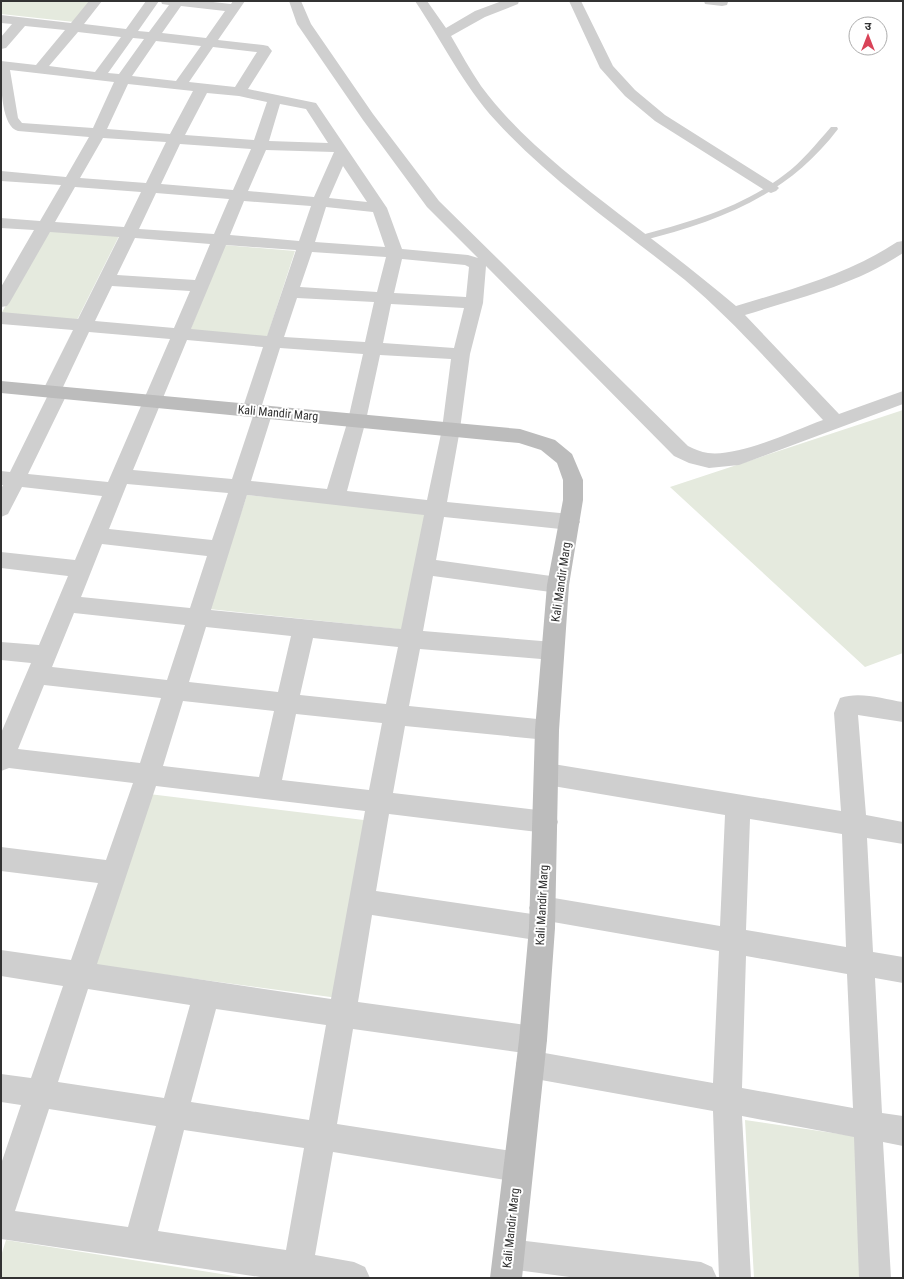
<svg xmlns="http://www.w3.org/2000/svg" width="904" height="1279" font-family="'Roboto Condensed','Noto Sans Devanagari',sans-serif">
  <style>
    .green { fill: #e5eade }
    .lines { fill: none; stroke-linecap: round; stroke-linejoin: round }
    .lane { fill: #cfcfcf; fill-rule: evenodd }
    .street { fill: #cfcfcf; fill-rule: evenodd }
    .secondary { fill: #bcbcbc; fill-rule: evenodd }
    .labels { text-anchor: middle; stroke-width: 4; stroke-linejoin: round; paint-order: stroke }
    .street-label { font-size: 12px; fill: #323232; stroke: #fff }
  </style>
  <rect width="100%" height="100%" fill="#fff"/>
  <!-- green -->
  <path class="green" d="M1,1H91L74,22L1,14Z
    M48,231L119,236L76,322L1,314Z
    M224,245L295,251L267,337L190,331Z
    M903,410V653L865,667L670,487Z
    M247,495L431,513L408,630L209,609Z
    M149,794L372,821L338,998L93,965Z
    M745,1120L860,1137L865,1278H754Z
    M6,1240L247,1278H1V1256Z"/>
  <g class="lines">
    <!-- lane -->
    <path class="lane" d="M831,127H837L838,129C787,196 720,221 641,241L637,238L638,236C689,222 741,208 784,175C802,162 816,144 831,127Z"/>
    <!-- street -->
    <path class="street" d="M89,1H102L84,24L126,29L146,1H159L138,31L149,32L169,5L162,4L161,1H204L231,4L233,1H245L218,40L263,45L268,46L272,51L248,89L316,103L387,208L402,249L468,255L478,258L427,207L363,120L297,24L289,1H301L311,24L373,114L439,201L688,446C694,449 701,452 708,453C739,457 793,431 823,420C778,372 735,322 685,280C620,228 552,182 496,121C463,85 442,41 415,1H427L446,28L475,11L502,1H519L518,4L485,17L451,36C461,53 470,70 481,86C517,135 571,177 619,214C659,244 698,274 736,306C792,289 847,275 897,242L903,241V253C855,285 799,298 745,315L839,414L903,391V404L739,465L709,468L689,463L674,456L486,266L483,303L470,354L460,429L447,502L570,514L577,517L580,522L577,527L570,530L444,517L436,560L558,577L566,579L569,585L566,591L558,593L433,576L423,631L553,642L561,645L564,651L561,657L553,660L420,649L409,706L547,720L555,723L559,730L555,737L547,740L405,726L393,793L546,811L555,814L558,822L555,830L546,833L389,814L376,891L532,914L529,908L533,899L542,896L720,926L725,815L547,785L539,782L535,774L539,766L547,763L841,811L834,713L840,698C860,691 883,699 903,702V722L858,715L866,815L903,822V844L867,838L873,952L903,957V983L875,978L882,1113L903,1116V1146L883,1142L891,1278H859L854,1137L742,1116L751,1278H719L713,1111L530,1078L520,1074L516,1064L520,1054L524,1053L353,1029L337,1124L518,1152L528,1157L533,1167L528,1177L518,1182L333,1152L315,1255L354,1262L365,1267L370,1278H267L1,1239V1164L21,1105L1,1102V1074L31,1078L63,986L1,976V950L71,960L98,883L1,871V847L106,860L133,783L9,768L1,771V733L31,663L1,660V642L39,645L68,576L1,568V552L75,560L102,496L22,487L8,514L1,517V489L3,485H1V471L10,472L47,397L44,396L42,392L73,330L1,324V312L78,319L119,237L50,232L10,302L7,306L1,307V287L34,230L1,228V218L40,221L61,185L1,181V171L66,177L89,137L18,131C0,126 1,80 1,61L36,65L65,30L25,26L6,48L1,49V37L12,24L1,23V15L71,23ZM181,6L225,11L206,38L162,33ZM78,32L121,37L95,72L49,66ZM133,38L144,39L119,74L108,73ZM156,41L201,46L176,81L132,76ZM213,47L257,52L235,87L189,82ZM10,70L114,82L93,128L22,123L18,118ZM128,84L193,91L170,134L107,129ZM207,93L239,96L267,102L254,140L185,135ZM280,104L306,109L328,143L269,141ZM103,138L166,142L146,183L80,178ZM180,144L251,149L233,190L161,184ZM266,150L334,152L314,197L248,191ZM343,166L367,202L329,198ZM75,187L141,192L124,227L55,222ZM156,193L229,199L214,234L139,229ZM244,201L311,206L299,241L230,235ZM326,207L373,212L385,247L315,242ZM135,238L210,244L195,280L117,275ZM226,245L296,250L267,336L191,329ZM312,252L386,257L377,292L300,287ZM402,259L465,265L469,267L466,297L394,293ZM112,286L190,291L174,328L95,321ZM297,298L374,302L365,342L284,337ZM391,304L464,308L454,348L383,343ZM89,332L170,339L108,482L28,474L68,392L66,388L63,387ZM187,340L263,347L242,410L244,415L253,416L232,479L133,470ZM280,348L363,354L348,420L327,489L251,481L273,411L271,406L262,405ZM380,355L451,359L442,429L427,500L347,491L366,420ZM127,484L228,493L212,540L109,529ZM247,495L424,515L401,629L211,610ZM102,544L207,556L190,608L81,597ZM74,613L185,625L167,680L52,667ZM206,627L291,636L278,692L189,682ZM313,638L398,647L386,704L300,695ZM44,685L161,698L140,763L18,749ZM183,701L274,711L259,777L163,766ZM296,714L382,723L369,790L282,780ZM156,786L365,811L331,999L97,964ZM750,819L842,834L846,947L746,930ZM372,915L542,941L551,937L555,928L553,922L719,951L713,1083L539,1052L543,1050L547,1040L543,1030L533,1026L358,1002ZM746,956L847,974L853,1108L742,1088ZM88,989L190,1005L164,1098L58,1082ZM216,1009L326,1025L309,1120L191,1102ZM49,1109L156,1126L128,1227L15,1211ZM184,1130L304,1148L286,1250L158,1231Z
      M569,1H581L613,66L635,90L665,115L776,185L779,188L776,191L771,193L766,191L655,121L625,96L600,68Z
      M704,1H728V2L727,5L722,6L705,4Z
      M509,1239L701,1262L712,1267L717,1278H577L509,1269L498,1265L494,1254L498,1243Z"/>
    <!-- secondary -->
    <path class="secondary" d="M1,381L520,429L555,440L572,454L583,480V500L569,585L559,730L555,928L547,1040L522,1278H490L519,1040L529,928L535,730L547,585L563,500V480L557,463L541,450L519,443L1,393Z"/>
  </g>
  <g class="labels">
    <!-- street labels -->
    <g class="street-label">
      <text transform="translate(278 413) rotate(5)" y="4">Kali Mandir Marg</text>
      <text transform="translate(561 582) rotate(-82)" y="4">Kali Mandir Marg</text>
      <text transform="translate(542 905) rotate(-87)" y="4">Kali Mandir Marg</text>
      <text transform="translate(511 1228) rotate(-84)" y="4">Kali Mandir Marg</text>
    </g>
  </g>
  <!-- border -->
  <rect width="904" height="1279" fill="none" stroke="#323232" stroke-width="4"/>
  <!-- north arrow -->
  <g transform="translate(868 36)"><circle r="19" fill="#ffffff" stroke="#adadad"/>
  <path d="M0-3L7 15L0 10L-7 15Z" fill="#d94358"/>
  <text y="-6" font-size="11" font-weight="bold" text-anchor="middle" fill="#323232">उ</text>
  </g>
</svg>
